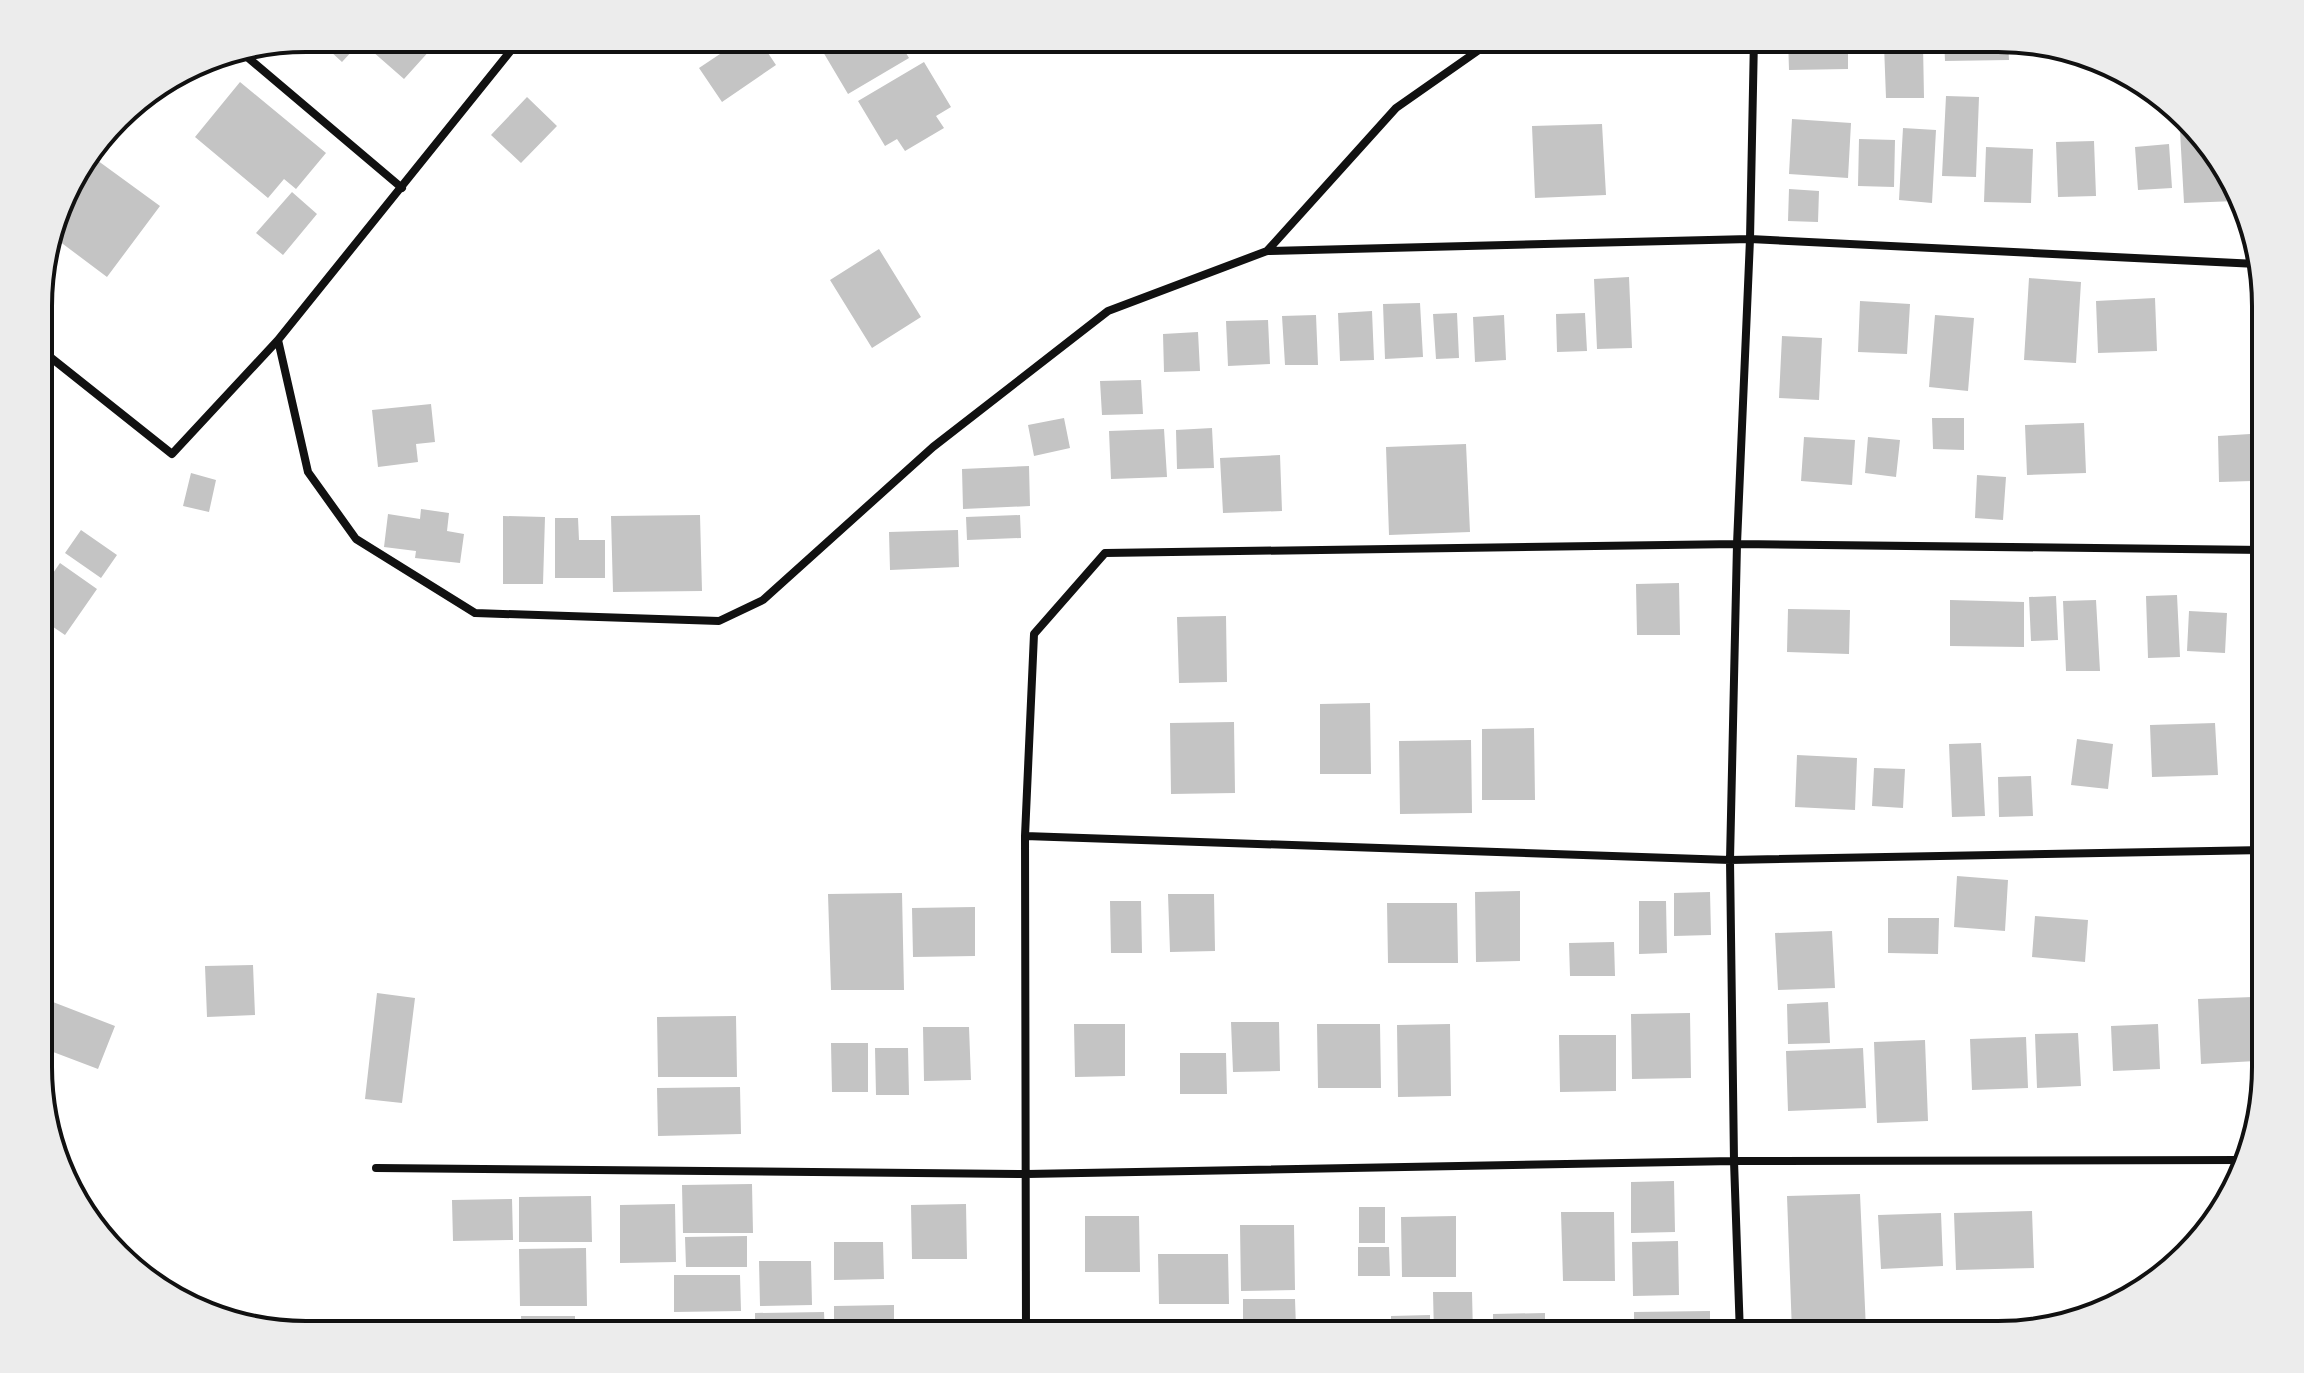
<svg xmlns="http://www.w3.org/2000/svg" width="2304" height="1373" font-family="'Space Grotesk',sans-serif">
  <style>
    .building { fill: #c4c4c4 }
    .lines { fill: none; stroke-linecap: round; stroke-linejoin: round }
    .minor { stroke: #111; stroke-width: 8 }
    .rim { fill: none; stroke: #111; stroke-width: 4 }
  </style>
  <rect width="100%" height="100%" fill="#fff"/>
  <!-- building -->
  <path class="building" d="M316,38H364L342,62Z
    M384,38H441L404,79L372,51Z
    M744,38H758L776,65L722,102L699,68Z
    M819,38H897L909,58L848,94L816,40Z
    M1788,38H1848V69L1789,70Z
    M1944,38H1999L2008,41L2009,60L1945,61Z
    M1923,44L1924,98H1886L1884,45Z
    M924,62L951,107L936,116L944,128L905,151L897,139L885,146L858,101Z
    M240,82L326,153L296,189L284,179L268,198L195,137Z
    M1946,96L1979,97L1976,177L1942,176Z
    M527,97L557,126L521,163L491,135Z
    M1792,119L1851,123L1848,178L1789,174Z
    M1602,124L1606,195L1535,198L1532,126Z
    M1903,128L1936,130L1932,203L1899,200Z
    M2192,130L2221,157L2236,201L2184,203L2180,131Z
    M1859,139L1895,140L1894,187L1858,186Z
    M2094,141L2096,196L2058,197L2056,142Z
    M2169,144L2172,188L2138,190L2135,147Z
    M1986,147L2033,149L2031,203L1984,202Z
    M90,155L160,206L107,277L51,235L66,187Z
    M1789,189L1819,191L1818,222L1788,221Z
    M292,192L317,214L283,255L256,233Z
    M879,249L921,317L872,348L830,280Z
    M1629,277L1632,348L1597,349L1594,279Z
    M2029,278L2081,282L2076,363L2024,360Z
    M2155,298L2157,351L2098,353L2096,301Z
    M1860,301L1910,304L1907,354L1858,352Z
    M1420,303L1423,357L1385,359L1383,304Z
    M1372,311L1374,360L1340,361L1338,313Z
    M1457,313L1459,358L1436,359L1433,314Z
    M1585,313L1587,351L1557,352L1556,314Z
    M1316,315L1318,365H1285L1282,316Z
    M1504,315L1506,360L1475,362L1473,317Z
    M1935,315L1974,318L1968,391L1929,387Z
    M1268,320L1270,364L1228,366L1226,321Z
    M2252,322H2265V357L2252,356Z
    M1198,332L1200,371L1164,372L1163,334Z
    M1782,336L1822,338L1819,400L1779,398Z
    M1141,380L1143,414L1102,415L1100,381Z
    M431,404L435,442L416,444L418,462L378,467L372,410Z
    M1064,418L1070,448L1034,456L1028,425Z
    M1932,418H1964V450L1933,449Z
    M2084,423L2086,473L2027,475L2025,425Z
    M1212,428L1214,468L1177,469L1176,430Z
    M1164,429L1167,477L1111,479L1109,431Z
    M2250,434L2252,481L2219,482L2218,436Z
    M2260,435H2265V478H2261Z
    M1804,437L1855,440L1852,485L1801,481Z
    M1868,437L1900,440L1896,477L1865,473Z
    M1466,444L1470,532L1389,535L1386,447Z
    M1280,455L1282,511L1223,513L1220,458Z
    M1029,466L1030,506L963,509L962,469Z
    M191,473L216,480L209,512L183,506Z
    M1977,475L2006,477L2003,520L1975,518Z
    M421,509L449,513L447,531L464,534L460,563L415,558L416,551L384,547L388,514L420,519Z
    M700,515L702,591L613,592L611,516Z
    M1020,515L1021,538L967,540L966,517Z
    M503,516L545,517L543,584H503Z
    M555,518H578L579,540H605V578H555Z
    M81,530L117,555L101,578L65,553Z
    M958,530L959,567L890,570L889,532Z
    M60,563L97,589L65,635L40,618V592Z
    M1679,583L1680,635H1637L1636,584Z
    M2177,595L2180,657L2148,658L2146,596Z
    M2056,596L2058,640L2031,641L2029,597Z
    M1950,600L2024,602V647L1950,646Z
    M2096,600L2100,671H2066L2063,601Z
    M1788,609L1850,610L1849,654L1787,652Z
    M2189,611L2227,613L2225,653L2187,651Z
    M1226,616L1227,682L1179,683L1177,617Z
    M1370,703L1371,774H1320V704Z
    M1234,722L1235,793L1171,794L1170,723Z
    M2215,723L2218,775L2152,777L2150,725Z
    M1534,728L1535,800H1482V729Z
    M2077,739L2113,744L2108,789L2071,785Z
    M1471,740L1472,813L1400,814L1399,741Z
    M1981,743L1985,816L1952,817L1949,744Z
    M1797,755L1857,758L1855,810L1795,807Z
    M1874,768L1905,769L1903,808L1872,806Z
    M2031,776L2033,816L1999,817L1998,777Z
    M1957,876L2008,880L2005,931L1954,927Z
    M1520,891V961L1476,962L1475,892Z
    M1710,892L1711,935L1674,936V893Z
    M902,893L904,990H831L828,894Z
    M1168,894H1214L1215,951L1170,952Z
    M1110,901H1141L1142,953H1111Z
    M1639,901H1666L1667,953L1639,954Z
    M1387,903H1457L1458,963H1388Z
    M975,907V956L913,957L912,908Z
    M2035,916L2088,920L2085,962L2032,957Z
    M1888,918H1939L1938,954L1888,953Z
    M1832,931L1835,988L1778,990L1775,933Z
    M1614,942L1615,976H1570L1569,943Z
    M253,965L255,1015L207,1017L205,966Z
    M377,993L415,998L402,1103L365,1099Z
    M40,997L115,1026L98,1069L40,1047Z
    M2253,997L2256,1061L2201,1064L2198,999Z
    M1828,1002L1830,1043L1788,1044L1787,1004Z
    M1690,1013L1691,1078L1632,1079L1631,1014Z
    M736,1016L737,1077H658L657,1017Z
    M1231,1022H1279L1280,1071L1233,1072Z
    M1074,1024H1125V1076L1075,1077Z
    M1317,1024H1380L1381,1088H1318Z
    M1450,1024L1451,1096L1398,1097L1397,1025Z
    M2158,1024L2160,1069L2113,1071L2111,1026Z
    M923,1027H969L971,1080L924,1081Z
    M2078,1033L2081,1086L2037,1088L2035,1034Z
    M1559,1035H1616V1091L1560,1092Z
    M2026,1037L2028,1088L1972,1090L1970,1039Z
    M1925,1040L1928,1121L1877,1123L1874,1042Z
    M831,1043H868V1092H832Z
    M875,1048H908L909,1095H876Z
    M1863,1048L1866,1108L1788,1111L1786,1051Z
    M1180,1053H1226L1227,1094H1180Z
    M740,1087L741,1134L658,1136L657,1088Z
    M1674,1181L1675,1232L1631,1233V1182Z
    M752,1184L753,1233H683L682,1185Z
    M1860,1194L1866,1330L1792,1332L1787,1196Z
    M591,1196L592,1242H519V1197Z
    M512,1199L513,1240L453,1241L452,1200Z
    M675,1204L676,1262L620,1263V1205Z
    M966,1204L967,1259H912L911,1205Z
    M1359,1207H1385V1243H1359Z
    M2032,1211L2034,1268L1956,1270L1954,1213Z
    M1561,1212H1614L1615,1281H1563Z
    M1941,1213L1943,1266L1881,1269L1878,1215Z
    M1085,1216H1139L1140,1272H1085Z
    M1456,1216V1277H1402L1401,1217Z
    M1240,1225H1294L1295,1290L1241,1291Z
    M747,1236V1267H686L685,1237Z
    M1678,1241L1679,1295L1633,1296L1632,1242Z
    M834,1242H883L884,1279L834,1280Z
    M1358,1247H1389L1390,1276H1358Z
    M586,1248L587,1306H520L519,1249Z
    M1158,1254H1228L1229,1304H1159Z
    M759,1261H811L812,1305L760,1306Z
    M674,1275H740L741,1311L674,1312Z
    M1433,1292H1472L1473,1335H1434Z
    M1243,1299H1295L1296,1328H1243Z
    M894,1305V1335H834V1306Z
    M1710,1311V1335H1634V1312Z
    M824,1312L825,1335H755V1313Z
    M1545,1313V1335H1493V1314Z
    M1430,1315V1335H1391V1316Z
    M521,1316H575V1335H522Z
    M1078,1319H1144V1335H1078Z
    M1211,1322V1335H1154V1323Z
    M1564,1322H1619V1335H1564Z
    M1388,1323V1335H1334V1324Z
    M947,1326H989V1335H947Z"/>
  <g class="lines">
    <!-- minor -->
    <path class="minor" d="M521,38L278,340L308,472L356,539L475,613L719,621L763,600L933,447L1108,311L1267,251L1750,239L2257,264
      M240,51L402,188
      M1267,251L1396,108L1496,38
      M40,349L172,454L278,340
      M2265,550L1737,544L1105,553L1034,634L1025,836L1730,860L2265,850
      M1025,836L1026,1335
      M376,1168L1027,1174L1734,1161L2242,1160
      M1740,1335L1734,1161L1730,860L1737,544L1750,239L1754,38"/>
  </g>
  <!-- crop -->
  <path d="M0 0H2304V1373H0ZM306 52H1998A254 254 0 0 1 2252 306V1067A254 254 0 0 1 1998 1321H306A254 254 0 0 1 52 1067V306A254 254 0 0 1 306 52Z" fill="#ececec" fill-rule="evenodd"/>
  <path class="rim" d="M306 52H1998A254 254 0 0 1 2252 306V1067A254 254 0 0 1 1998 1321H306A254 254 0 0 1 52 1067V306A254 254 0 0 1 306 52Z"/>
</svg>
